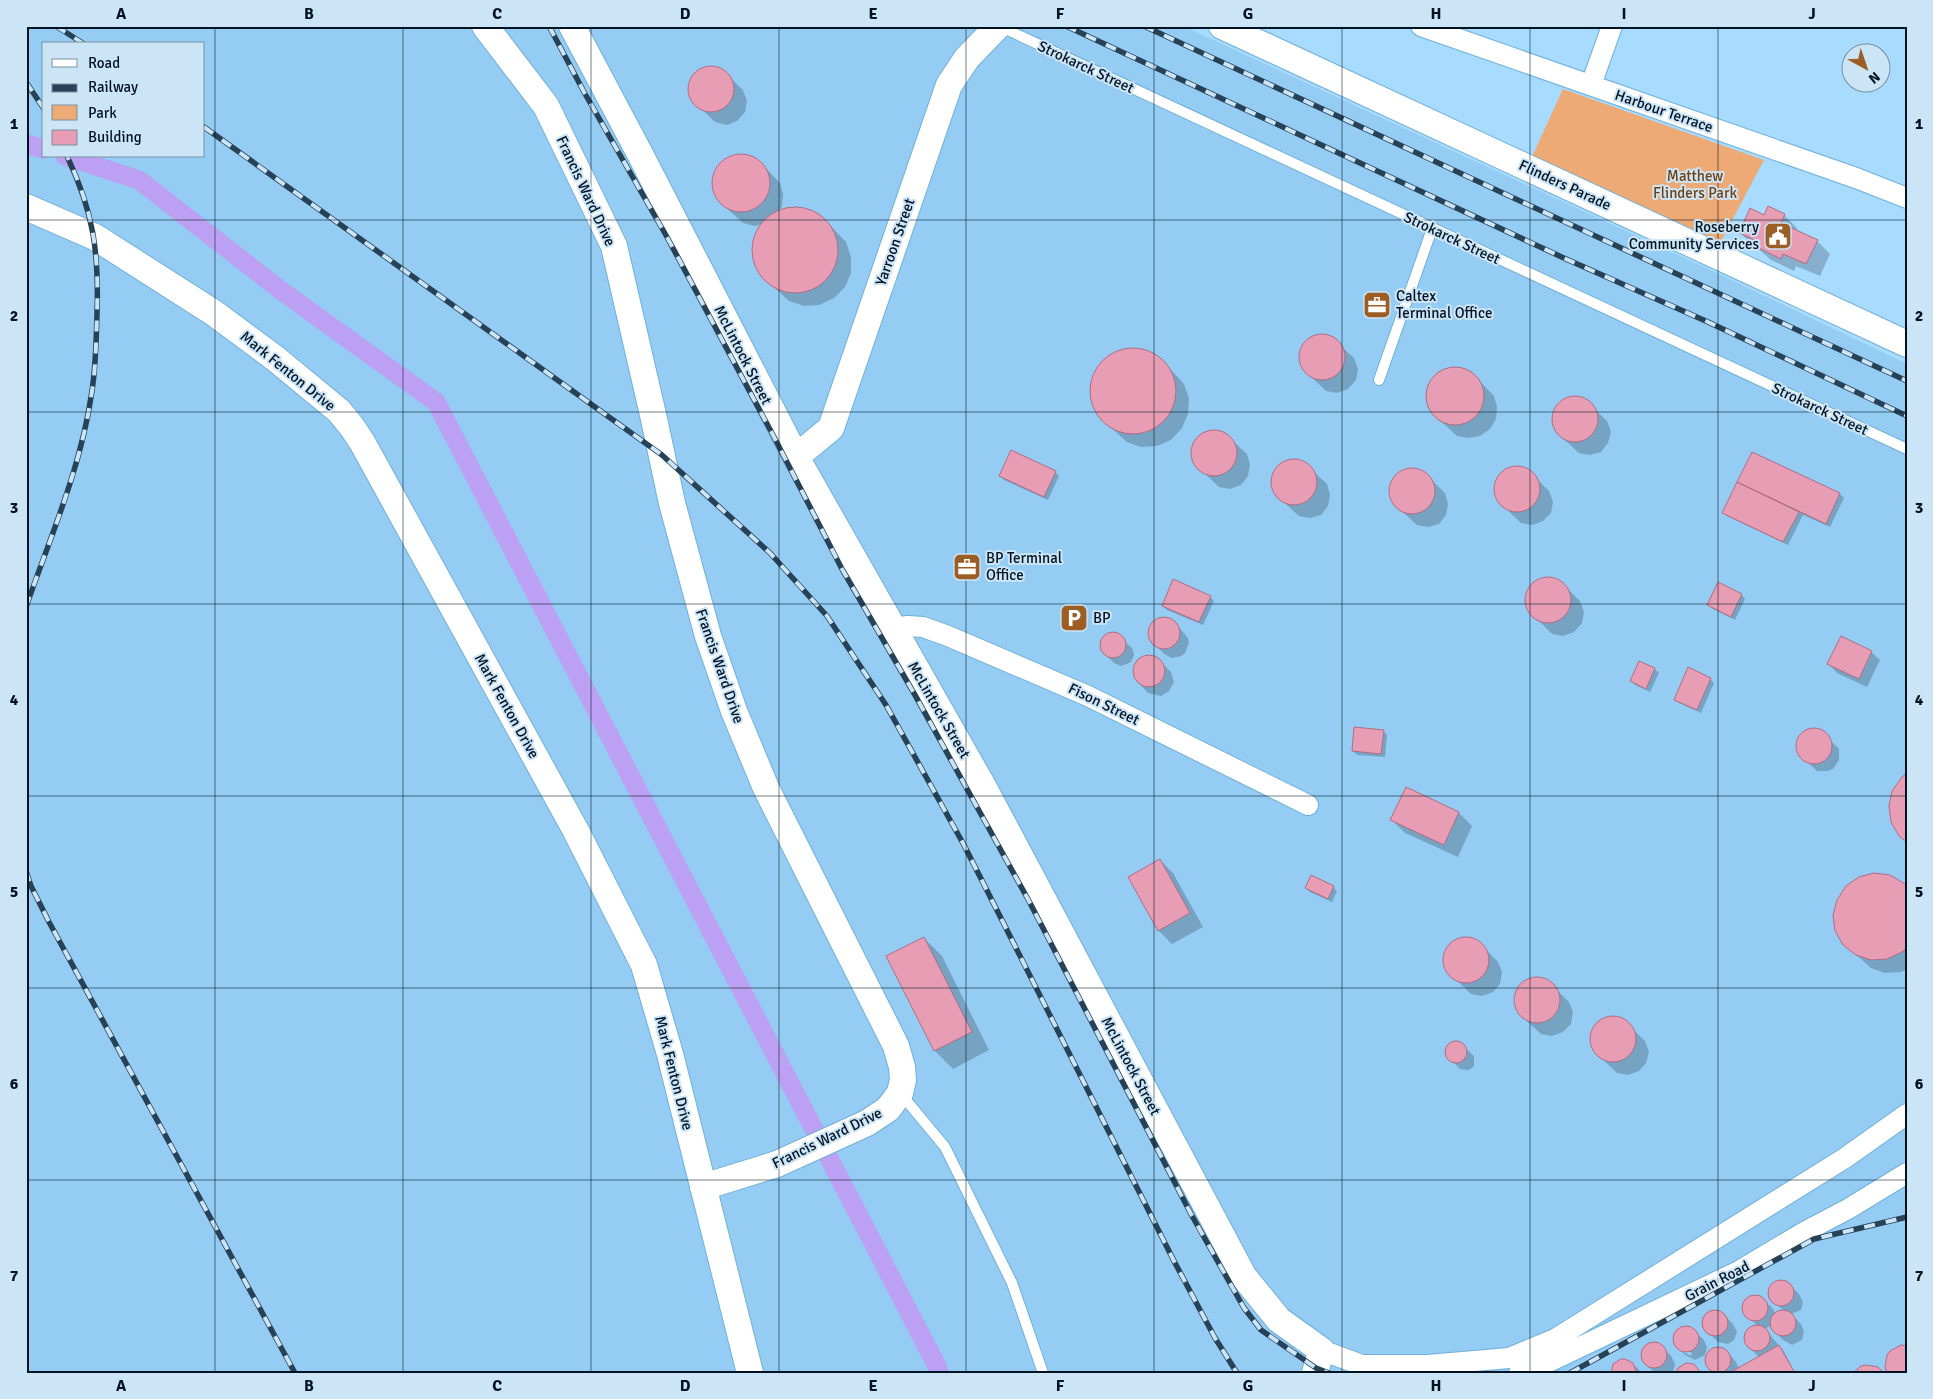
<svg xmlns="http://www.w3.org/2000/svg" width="1933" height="1399" font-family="Signika,sans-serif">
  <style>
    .built { fill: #94ccf3; fill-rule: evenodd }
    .green { fill: #edaa75 }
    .shadow { fill: #0003; fill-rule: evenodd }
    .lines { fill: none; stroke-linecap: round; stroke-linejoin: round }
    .canal { stroke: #bca0f3; stroke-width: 19 }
    .building { fill: #e79eb5; stroke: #b16c83 }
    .service-casing { stroke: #6fb0db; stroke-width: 12 }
    .minor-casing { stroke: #6fb0db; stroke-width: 22 }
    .tertiary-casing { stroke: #6fb0db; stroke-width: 28 }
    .service { stroke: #fff; stroke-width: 10 }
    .minor { stroke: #fff; stroke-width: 20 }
    .tertiary { stroke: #fff; stroke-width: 26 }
    .rail-casing { stroke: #274257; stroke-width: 5.5 }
    .rail { stroke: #cbe4f6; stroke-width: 4; stroke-dasharray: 11; stroke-linecap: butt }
    .grid { fill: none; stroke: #001323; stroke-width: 1; stroke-opacity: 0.55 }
    .labels { text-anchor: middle; stroke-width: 4; stroke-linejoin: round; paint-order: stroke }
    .street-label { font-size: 15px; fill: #001323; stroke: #cbe4f6 }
    .park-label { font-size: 15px; fill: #703f0f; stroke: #cbe4f6 }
    .poi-label { font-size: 15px; fill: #001323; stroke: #cbe4f6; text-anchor: start }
    .neatline { fill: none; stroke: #001323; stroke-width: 2 }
    .grid-label { font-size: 16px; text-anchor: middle; font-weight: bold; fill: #001323 }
  </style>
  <rect width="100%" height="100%" fill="#a7dbff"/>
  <!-- built -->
  <path class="built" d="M26,26H1183L1723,276L1907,364V1373H26ZM44,44H204V156H44Z"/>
  <!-- green -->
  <path class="green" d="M1563,89L1764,160L1718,247L1531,159Z"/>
  <!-- shadow -->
  <path class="shadow" d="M710,67L721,69L743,90L747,101L745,112L737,121L727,125L715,122L693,101L689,90L691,79L699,70Z
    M735,155H747L758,160L780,183L783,194L782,206L779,211L793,207L808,209L822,217L846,242L851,257V273L845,287L834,298L819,305L804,306L789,301L763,277L755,264L753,248L756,233L762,224L755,226L743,223L720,202L714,192L713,180L717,169L725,160Z
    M1784,215L1797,228L1796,231L1817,241L1830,254L1820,276L1796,266L1794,271L1771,260L1740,233L1765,217Z
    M1320,335L1331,337L1354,358L1358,369L1356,380L1348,389L1337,393L1326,391L1303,369L1300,358L1302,347L1309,338Z
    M1130,348L1146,350L1160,358L1184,384L1189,398L1188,414L1182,428L1171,440L1157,446L1141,447L1127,442L1100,418L1093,405L1090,389L1094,374L1102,361L1115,352Z
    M1449,368H1461L1472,373L1494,396L1497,407L1496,419L1490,429L1480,436L1468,438L1457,436L1434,415L1428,404L1427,393L1430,382L1438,373Z
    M1573,397L1584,399L1607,421L1611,432L1608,443L1601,452L1590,455L1579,453L1556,432L1553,421L1555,410L1563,401Z
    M1213,431L1224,433L1247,454L1250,465L1248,476L1241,485L1230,489L1219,487L1196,465L1192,454L1195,443L1202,434Z
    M1753,453L1840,494L1844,498L1830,527L1803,515L1788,545L1727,516L1723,512Z
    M1293,460L1304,463L1327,484L1330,495L1328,506L1321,515L1310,518L1299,516L1276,495L1272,484L1274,473L1282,464Z
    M1515,467L1527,469L1549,491L1553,502L1551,513L1543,521L1532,525L1521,523L1499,502L1495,491L1497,480L1505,471Z
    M1411,469L1422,471L1445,493L1448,504L1446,515L1439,524L1428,527L1417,525L1394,504L1390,493L1392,482L1400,473Z
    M1055,472L1059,476L1048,500L1004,480L1000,476Z
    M1546,578L1558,580L1580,601L1584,612L1582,623L1574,632L1563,636L1552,634L1530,612L1526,601L1528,590L1536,582Z
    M1719,584L1742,595L1745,599L1735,620L1713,609L1709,605Z
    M1210,597L1214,601L1203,625L1167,610L1163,606Z
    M1163,618L1173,620L1188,638L1189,643L1185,653L1181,656L1172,658L1164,654L1149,637V632L1153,622Z
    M1108,634H1116L1132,648L1134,655L1131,662L1121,666L1114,663L1105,654L1101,647L1102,639Z
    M1871,652L1880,660L1867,687L1837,673L1829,664Z
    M1147,656L1158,659L1171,672L1174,682L1169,691L1161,696L1148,693L1136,680L1134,670L1138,661Z
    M1640,663L1655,669L1659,673L1650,692L1635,685L1631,681Z
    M1710,679L1714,683L1701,713L1679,703L1675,700Z
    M1811,730L1822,732L1839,749V760L1833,769L1828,771H1817L1804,759L1798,750L1799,739L1802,735Z
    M1383,731L1387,735L1385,757L1357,755L1353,751Z
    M1406,789L1459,813L1472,826L1458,857L1405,833L1392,820Z
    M1160,860L1173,873L1203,927L1172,944L1159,931L1129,877Z
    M1907,886V969L1901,972L1885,973L1871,968L1844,944Z
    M1333,887L1337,891L1332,902L1310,892L1306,888Z
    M924,938L942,956L989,1050L953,1069L935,1051L888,956Z
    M1465,938L1476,940L1498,962L1502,972L1500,984L1493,992L1482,996L1471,994L1448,972L1444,961L1446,950L1454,942Z
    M1535,978L1546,980L1569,1002L1573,1012L1571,1024L1563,1032L1552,1036L1541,1034L1518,1013L1515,1002L1517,990L1524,982Z
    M1611,1017L1622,1019L1645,1041L1649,1052L1646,1063L1639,1071L1628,1075L1617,1073L1594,1051L1591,1040L1593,1029L1600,1021Z
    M1454,1042L1460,1043L1474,1056V1066L1469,1070L1460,1069L1447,1055L1448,1046Z
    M1783,1281L1790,1285L1799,1294L1803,1302L1801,1310L1791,1314L1801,1324L1804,1332L1802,1340L1792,1345L1783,1340L1774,1331L1772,1325L1765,1329L1783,1350L1795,1373H1714L1709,1368L1706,1361L1712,1351L1720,1349L1727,1352L1736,1362L1739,1369L1759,1357L1750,1348L1745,1339L1747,1331L1758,1326L1749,1318L1744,1308L1746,1301L1749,1298L1757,1296L1764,1300L1773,1309L1776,1314L1785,1312L1772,1300L1770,1294L1772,1286L1775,1283Z
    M1717,1311L1724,1315L1733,1324L1737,1332L1734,1340L1728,1344L1718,1342L1709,1333L1703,1324L1706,1316Z
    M1687,1327L1694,1331L1704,1340L1707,1347L1705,1355L1695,1360L1685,1355L1676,1346L1674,1339V1335L1679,1329ZM1681,1348L1692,1353L1691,1356L1681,1351Z
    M1655,1343L1662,1347L1671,1356L1675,1364L1673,1372L1655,1373L1644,1363L1642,1356L1644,1348Z
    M1633,1364L1642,1373H1612Z"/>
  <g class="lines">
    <!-- canal -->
    <path class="canal" d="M26,144L44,149
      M65,156L139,180L283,292L436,402L937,1366L939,1373"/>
  </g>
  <!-- building -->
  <path class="building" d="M688 89a23 23 0 1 1 46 0a23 23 0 1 1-46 0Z
    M712 183a29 29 0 1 1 58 0a29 29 0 1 1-58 0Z
    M1768,206L1785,214L1781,223L1818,240L1806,264L1783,254L1781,259L1757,247L1759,242L1739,233L1750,208L1764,215Z
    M752 250a43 43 0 1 1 86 0a43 43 0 1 1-86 0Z
    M1299 357a23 23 0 1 1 46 0a23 23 0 1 1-46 0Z
    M1090 391a43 43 0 1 1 86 0a43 43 0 1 1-86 0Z
    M1426 396a29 29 0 1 1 58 0a29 29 0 1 1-58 0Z
    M1552 419a23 23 0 1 1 46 0a23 23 0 1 1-46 0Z
    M1191 453a23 23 0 1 1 46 0a23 23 0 1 1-46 0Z
    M1011,450L1056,471L1044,497L999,476Z
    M1752,452L1840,493L1826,524L1737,482Z
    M1271 482a23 23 0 1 1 46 0a23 23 0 1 1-46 0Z
    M1494 489a23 23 0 1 1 46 0a23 23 0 1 1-46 0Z
    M1389 491a23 23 0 1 1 46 0a23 23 0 1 1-46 0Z
    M1737,482L1799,512L1783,542L1722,513Z
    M1525 600a23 23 0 1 1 46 0a23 23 0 1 1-46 0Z
    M1173,579L1211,596L1199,622L1162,606Z
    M1718,582L1742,594L1731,617L1707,605Z
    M1148 633a16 16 0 1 1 32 0a16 16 0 1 1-32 0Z
    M1100 645a13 13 0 1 1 26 0a13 13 0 1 1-26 0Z
    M1841,636L1872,651L1859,679L1827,664Z
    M1133 671a16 16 0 1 1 32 0a16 16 0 1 1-32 0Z
    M1639,661L1655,668L1646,689L1630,681Z
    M1688,667L1711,678L1697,710L1674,700Z
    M1354,727L1384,730L1381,754L1352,751Z
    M1796 746a18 18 0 1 1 36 0a18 18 0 1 1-36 0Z
    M1907,773V842L1899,836L1891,822L1889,806L1892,791L1902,777Z
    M1406,787L1459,812L1444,845L1390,820Z
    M1160,859L1190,913L1158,931L1128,877Z
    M1874,873L1890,875L1907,885V948L1902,952L1887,959L1871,960L1856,955L1843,945L1835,931L1833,915L1837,900L1846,886L1859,877Z
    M1311,875L1334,886L1328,899L1305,888Z
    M924,937L972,1032L934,1051L886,956Z
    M1443 960a23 23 0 1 1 46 0a23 23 0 1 1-46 0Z
    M1514 1000a23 23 0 1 1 46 0a23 23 0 1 1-46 0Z
    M1590 1039a23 23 0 1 1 46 0a23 23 0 1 1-46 0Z
    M1445 1052a11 11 0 1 1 22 0a11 11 0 1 1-22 0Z
    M1768 1293a13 13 0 1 1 26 0a13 13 0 1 1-26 0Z
    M1742 1308a13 13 0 1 1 26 0a13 13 0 1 1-26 0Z
    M1702 1323a13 13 0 1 1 26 0a13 13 0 1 1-26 0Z
    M1770 1323a13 13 0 1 1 26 0a13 13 0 1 1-26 0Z
    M1744 1338a13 13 0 1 1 26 0a13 13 0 1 1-26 0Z
    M1673 1339a13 13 0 1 1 26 0a13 13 0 1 1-26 0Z
    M1641 1355a13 13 0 1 1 26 0a13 13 0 1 1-26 0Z
    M1779,1345L1795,1373H1729Z
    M1901,1345L1907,1346V1373H1887L1885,1367L1887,1355L1890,1351Z
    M1705 1360a13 13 0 1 1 26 0a13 13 0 1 1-26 0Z
    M1621,1359H1625L1633,1363L1637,1373H1611L1613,1364Z
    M1686,1363L1694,1364L1701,1373H1676L1678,1368Z
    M1866,1365L1878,1367L1884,1373H1853L1861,1366Z"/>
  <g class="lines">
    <defs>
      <path id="service" d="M999,26L1907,449
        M1379,380L1432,229
        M901,1094L945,1147L1012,1283L1043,1373"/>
      <path id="minor" d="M1421,26L1856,178L1907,198
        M1591,85L1612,26
        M892,628L908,626L923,627L948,636L1088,696L1308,805
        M1321,1350L1370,1368
        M1358,1365H1428L1509,1358L1555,1339L1845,1158L1907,1114
        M1519,1373L1536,1368L1737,1272L1806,1231L1848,1209L1907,1173"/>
      <path id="tertiary" d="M485,26L546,106L614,246L654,419L672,503L708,636L734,711L766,788L896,1046L902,1067L903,1080L900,1093L888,1109L867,1123L777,1164L703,1187
        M572,26L640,154L796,457L984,788L1244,1277L1279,1320L1321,1350L1315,1373
        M1222,26L1907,344
        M26,207L95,237L214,313L276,359L339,411L352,427L362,442L576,831L644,965L670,1054L750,1373
        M796,457L831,428L949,85L967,58L998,26"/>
    </defs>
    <!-- service casing -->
    <use href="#service" class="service-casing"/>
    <!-- minor casing -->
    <use href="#minor" class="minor-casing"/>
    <!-- tertiary casing -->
    <use href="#tertiary" class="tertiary-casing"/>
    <!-- service -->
    <use href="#service" class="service"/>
    <!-- minor -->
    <use href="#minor" class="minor"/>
    <!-- tertiary -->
    <use href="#tertiary" class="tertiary"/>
    <defs>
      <path id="rail" d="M56,26L84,44
        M549,26L584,92L667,237L773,435L842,569L915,695L1029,901L1191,1214L1244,1308L1261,1330L1316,1368L1329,1373
        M1066,26L1566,259L1708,322L1907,416
        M1144,26L1907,381
        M26,82L44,109
        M204,127L662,455L770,553L827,616L886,705L964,845L1174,1261L1215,1338L1237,1373
        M26,607C50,538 80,470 91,397C96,370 96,342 97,314C99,253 94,213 67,156
        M26,871L31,886L49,922L295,1373
        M1570,1373L1814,1239L1907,1217"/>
    </defs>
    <!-- rail casing -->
    <use href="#rail" class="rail-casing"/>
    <!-- rail -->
    <use href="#rail" class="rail"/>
  </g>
  <!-- grid -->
  <path class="grid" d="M215,26V1373M403,26V1373M591,26V1373M779,26V1373M966,26V1373M1154,26V1373M1342,26V1373M1530,26V1373M1718,26V1373M26,220H1907M26,412H1907M26,604H1907M26,796H1907M26,988H1907M26,1180H1907"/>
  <!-- icons -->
  <defs>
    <symbol id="civic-square" viewBox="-11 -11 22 22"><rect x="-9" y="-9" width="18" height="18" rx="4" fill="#9d5e25" stroke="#cbe4f6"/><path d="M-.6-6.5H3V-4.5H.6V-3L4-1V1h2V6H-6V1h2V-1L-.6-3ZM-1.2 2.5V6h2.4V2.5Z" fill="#fff"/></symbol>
    <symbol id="office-square" viewBox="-11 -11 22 22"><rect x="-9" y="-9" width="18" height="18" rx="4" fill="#9d5e25" stroke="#cbe4f6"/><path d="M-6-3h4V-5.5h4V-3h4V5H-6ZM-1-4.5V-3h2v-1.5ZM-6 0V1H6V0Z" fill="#fff"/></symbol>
    <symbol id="parking-square" viewBox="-11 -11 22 22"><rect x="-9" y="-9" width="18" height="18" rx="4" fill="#9d5e25" stroke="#cbe4f6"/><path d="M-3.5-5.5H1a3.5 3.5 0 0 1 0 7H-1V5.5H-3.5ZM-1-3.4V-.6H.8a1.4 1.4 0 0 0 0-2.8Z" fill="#fff"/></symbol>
  </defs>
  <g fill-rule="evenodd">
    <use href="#civic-square" x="1762" y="220" width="32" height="32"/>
    <use href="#office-square" x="1361" y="289" width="32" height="32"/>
    <use href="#office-square" x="951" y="551" width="32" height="32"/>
    <use href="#parking-square" x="1058" y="602" width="32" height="32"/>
  </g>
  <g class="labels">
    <!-- street labels -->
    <g class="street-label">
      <text transform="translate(1086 67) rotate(25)" y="5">Strokarck Street</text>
      <text transform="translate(1664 111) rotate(19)" y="5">Harbour Terrace</text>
      <text transform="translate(1565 185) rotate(25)" y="5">Flinders Parade</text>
      <text transform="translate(586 191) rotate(65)" y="5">Francis Ward Drive</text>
      <text transform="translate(1452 238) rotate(25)" y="5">Strokarck Street</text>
      <text transform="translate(895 242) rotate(-71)" y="5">Yarroon Street</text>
      <text transform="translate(743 355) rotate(63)" y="5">McLintock Street</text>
      <text transform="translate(288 371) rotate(39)" y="5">Mark Fenton Drive</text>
      <text transform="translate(1820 409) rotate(25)" y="5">Strokarck Street</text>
      <text transform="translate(720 666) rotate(71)" y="5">Francis Ward Drive</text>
      <text transform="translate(1104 704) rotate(26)" y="5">Fison Street</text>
      <text transform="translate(507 706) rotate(61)" y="5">Mark Fenton Drive</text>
      <text transform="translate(939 710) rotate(60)" y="5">McLintock Street</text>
      <text transform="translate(1131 1066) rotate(62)" y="5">McLintock Street</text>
      <text transform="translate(674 1073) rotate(76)" y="5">Mark Fenton Drive</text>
      <text transform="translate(827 1138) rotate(-26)" y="5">Francis Ward Drive</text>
      <text transform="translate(1717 1281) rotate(-27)" y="5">Grain Road</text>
    </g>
    <!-- park labels -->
    <g class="park-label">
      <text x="1695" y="181">Matthew<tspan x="1695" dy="17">Flinders Park</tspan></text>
    </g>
    <!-- poi labels -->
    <g class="poi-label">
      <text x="1759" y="232" text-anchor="end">Roseberry<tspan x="1759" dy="17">Community Services</tspan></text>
      <text x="1396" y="301">Caltex<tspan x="1396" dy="17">Terminal Office</tspan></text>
      <text x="986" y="563">BP Terminal<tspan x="986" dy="17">Office</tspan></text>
      <text x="1093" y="623">BP</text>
    </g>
  </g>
  <!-- border -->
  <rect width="1933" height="1399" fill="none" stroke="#cbe4f6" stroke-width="55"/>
  <!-- legend -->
  <rect x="42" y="42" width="162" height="115" fill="#cbe4f6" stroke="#7a90a2"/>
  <rect x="52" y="59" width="25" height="8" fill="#ffffff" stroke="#7a90a2"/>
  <text x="88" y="68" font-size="15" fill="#001323">Road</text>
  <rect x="52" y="84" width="25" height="8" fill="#274257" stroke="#7a90a2"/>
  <text x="88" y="92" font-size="15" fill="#001323">Railway</text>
  <rect x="52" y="105" width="25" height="15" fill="#edaa75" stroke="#7a90a2"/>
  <text x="88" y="118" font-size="15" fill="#001323">Park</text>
  <rect x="52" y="130" width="25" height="15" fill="#e79eb5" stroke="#7a90a2"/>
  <text x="88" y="142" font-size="15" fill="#001323">Building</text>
  <!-- north arrow -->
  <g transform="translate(1866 68) rotate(140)"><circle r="24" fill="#cbe4f6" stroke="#7a90a2"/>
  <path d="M0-4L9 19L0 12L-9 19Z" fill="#9d5e25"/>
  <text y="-8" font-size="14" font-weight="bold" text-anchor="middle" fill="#001323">N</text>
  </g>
  <rect x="28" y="28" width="1878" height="1344" class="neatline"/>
  <g class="grid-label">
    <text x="121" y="19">A</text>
    <text x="309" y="19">B</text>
    <text x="497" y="19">C</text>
    <text x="685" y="19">D</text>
    <text x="873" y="19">E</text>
    <text x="1060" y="19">F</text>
    <text x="1248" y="19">G</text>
    <text x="1436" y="19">H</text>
    <text x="1624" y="19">I</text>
    <text x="1812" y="19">J</text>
    <text x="14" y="129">1</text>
    <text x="1919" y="129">1</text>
    <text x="14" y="321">2</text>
    <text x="1919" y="321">2</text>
    <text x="14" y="513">3</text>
    <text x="1919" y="513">3</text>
    <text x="14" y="705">4</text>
    <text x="1919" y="705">4</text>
    <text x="14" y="897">5</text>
    <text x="1919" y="897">5</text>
    <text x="14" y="1089">6</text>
    <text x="1919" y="1089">6</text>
    <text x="14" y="1281">7</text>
    <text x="1919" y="1281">7</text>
    <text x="121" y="1391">A</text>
    <text x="309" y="1391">B</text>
    <text x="497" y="1391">C</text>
    <text x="685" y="1391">D</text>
    <text x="873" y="1391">E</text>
    <text x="1060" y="1391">F</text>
    <text x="1248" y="1391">G</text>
    <text x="1436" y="1391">H</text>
    <text x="1624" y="1391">I</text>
    <text x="1812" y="1391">J</text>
  </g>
</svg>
